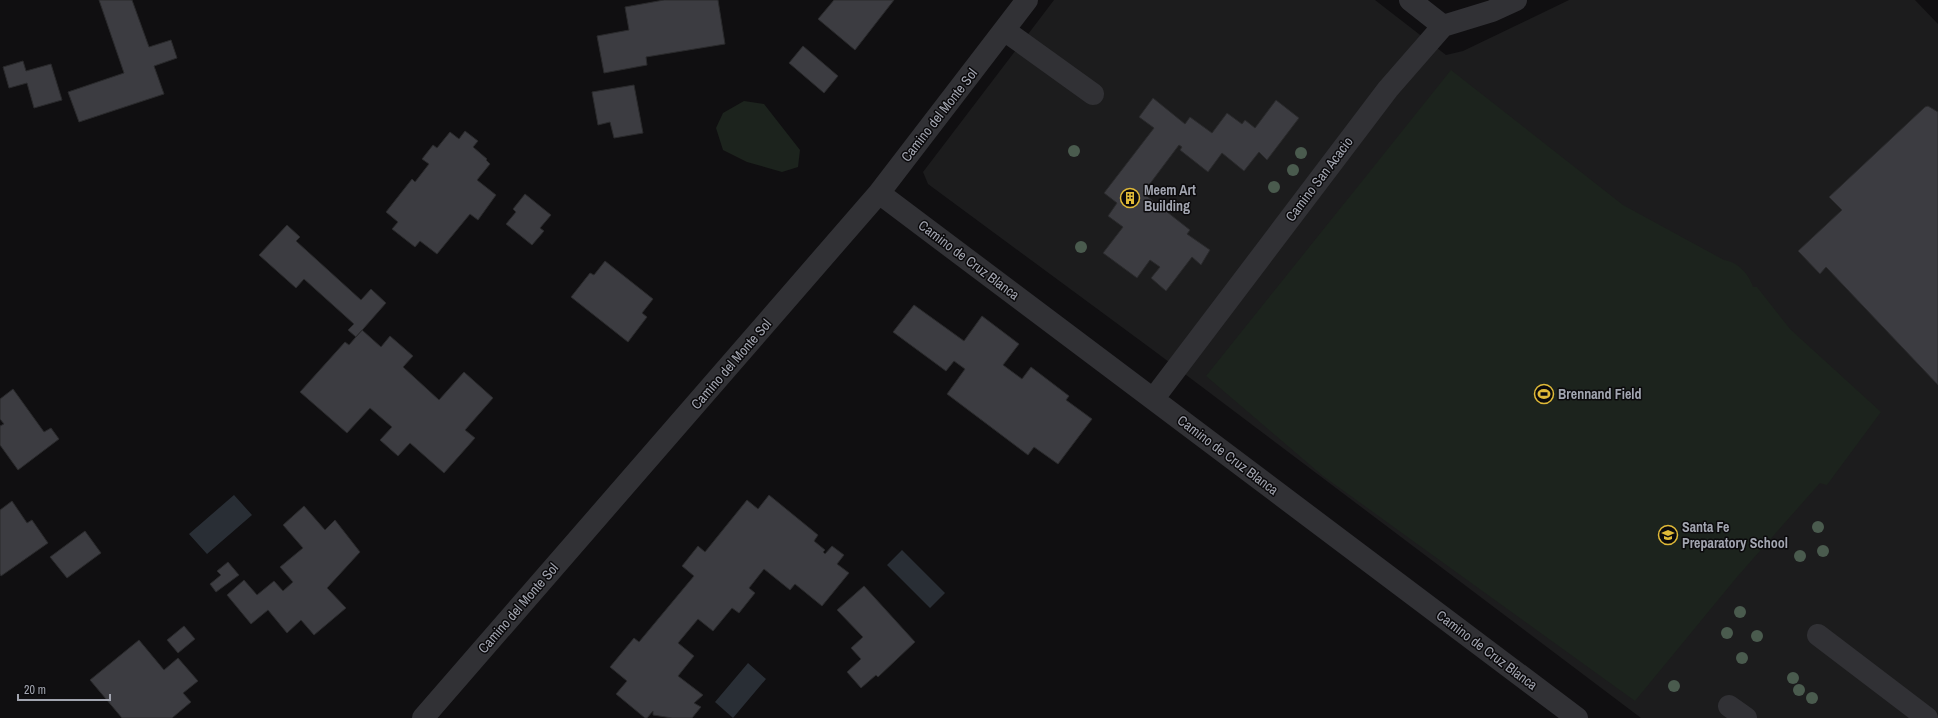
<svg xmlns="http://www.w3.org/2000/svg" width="1938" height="718" font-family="'Archivo Narrow',sans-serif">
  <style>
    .built { fill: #1c1c1d }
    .green { fill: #1c231d }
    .water { fill: #292e35 }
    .building { fill: #3c3c41; stroke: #2a2a2c }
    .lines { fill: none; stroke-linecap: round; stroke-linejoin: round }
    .minor { stroke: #313135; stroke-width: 22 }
    .tree { fill: #4a5b4e }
    .labels { text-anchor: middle; stroke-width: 3; stroke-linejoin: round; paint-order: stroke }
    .street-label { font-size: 14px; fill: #a2a5b0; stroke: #0b0a0c }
    .poi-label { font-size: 14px; font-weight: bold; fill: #a2a5b0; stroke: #0b0a0c; text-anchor: start }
  </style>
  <rect width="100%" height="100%" fill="#100f11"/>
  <!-- built -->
  <path class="built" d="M1054,0H1375L1446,55L1463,51L1569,0H1915L1938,24V718H1641L1157,353L928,184L923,172Z"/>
  <!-- green -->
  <path class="green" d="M1451,70L1623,205L1724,260C1738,262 1749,274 1753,287H1757L1790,329L1881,412L1827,485L1820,483L1737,577L1635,701L1323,476L1206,376Z
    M744,101L764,104L800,150L798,167L782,172L747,162L723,150L716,128L723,113Z"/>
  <!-- water -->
  <path class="water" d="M234,495L252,515L207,554L189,534Z
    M902,550L945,593L930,608L887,565Z
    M748,663L766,679L733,718L715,702Z"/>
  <!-- building -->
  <path class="building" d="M99,0H132L149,47L171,40L177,58L154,66L164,94L79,122L68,92L124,73Z
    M664,0H718L725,44L646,57L647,65L604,73L597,36L629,30L625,7Z
    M834,0H894L855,50L818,19Z
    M803,46L838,76L824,93L789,63Z
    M23,61L26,71L51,64L62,100L34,108L27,83L9,88L3,67Z
    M634,85L643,133L614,138L610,122L598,125L592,92Z
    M1153,98L1185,124L1190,117L1212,133L1227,113L1242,124L1245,120L1255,128L1276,100L1299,118L1267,160L1259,152L1244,171L1222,153L1208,172L1180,150L1182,147L1179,145L1143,193L1190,230L1187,234L1210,250L1201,265L1192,257L1166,291L1151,278L1160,267L1150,260L1137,278L1103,253L1123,227L1108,216L1117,203L1104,193L1154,128L1139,117Z
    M1928,106L1938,112V385L1826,267L1820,274L1798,251L1842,210L1829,197L1925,107Z
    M465,131L478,141L473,147L487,159L486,160L490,164L477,180L496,195L478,220L470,214L437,254L420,241L415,247L392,229L398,222L386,212L412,179L415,182L429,164L422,159L433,145L437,148L450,132L459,139Z
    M525,194L551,215L540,228L544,231L532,245L506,224L516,212L513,209Z
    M287,225L300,237L296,241L361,300L371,289L386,303L356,337L348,330L354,324L304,279L296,288L259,255Z
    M605,261L653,299L642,313L647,317L628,342L571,297L590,273L594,275Z
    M914,305L964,341L982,316L1019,344L1003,365L1022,379L1031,367L1069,396L1066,400L1092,419L1058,464L1034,447L1028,455L947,394L965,369L954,361L946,371L893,332Z
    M362,330L381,347L390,336L413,356L403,367L439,400L464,372L493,398L465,430L475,438L444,473L410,443L398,456L380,440L392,427L370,408L347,433L300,392L345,342L349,345Z
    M13,389L44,432L51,428L59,439L18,470L0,445V426L4,424L0,419V399Z
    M769,495L818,535L814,541L825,550L823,552L825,554L832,546L844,555L837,564L849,573L822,606L795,584L790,590L764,569L749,588L755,593L739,613L732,608L713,631L698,619L678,643L694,656L678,676L703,695L694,703L701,707L692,718H672L653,715V711L647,718H645L616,694L627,681L610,667L634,638L639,642L694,576L682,566L698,546L705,552L747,500L758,509Z
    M12,501L27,523L32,520L48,543L1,576L0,574V510Z
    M304,506L325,530L335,520L360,552L327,588L346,608L314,635L301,620L287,633L268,610L251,624L227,595L244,580L257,595L274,581L283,591L293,582L280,567L303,548L283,525Z
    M85,531L101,553L67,578L50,557Z
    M228,562L239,575L216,592L210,584L221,575L217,571Z
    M864,586L915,642L878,677L876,675L861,688L847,672L861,659L851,648L863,637L837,610Z
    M184,626L195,639L178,653L167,640Z
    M139,640L164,670L178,658L198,681L183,693L191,702L172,718H122L90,680Z"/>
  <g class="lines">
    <!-- minor -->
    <path class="minor" d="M1410,0L1443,26
      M1004,30L1093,94
      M879,193L1577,718
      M1154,398L1388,89L1443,26L1492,11L1516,0
      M1818,635L1927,718
      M1729,706L1746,718
      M423,718L879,193L1027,0"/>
  </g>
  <!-- trees -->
  <g class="tree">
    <circle cx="1074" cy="151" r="6"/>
    <circle cx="1301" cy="153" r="6"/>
    <circle cx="1293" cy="170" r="6"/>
    <circle cx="1274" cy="187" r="6"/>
    <circle cx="1081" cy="247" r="6"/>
    <circle cx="1818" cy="527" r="6"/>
    <circle cx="1823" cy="551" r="6"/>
    <circle cx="1800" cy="556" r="6"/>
    <circle cx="1740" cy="612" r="6"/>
    <circle cx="1727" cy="633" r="6"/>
    <circle cx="1757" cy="636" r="6"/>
    <circle cx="1742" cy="658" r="6"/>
    <circle cx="1793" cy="678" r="6"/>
    <circle cx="1674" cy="686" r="6"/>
    <circle cx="1799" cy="690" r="6"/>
    <circle cx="1812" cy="698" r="6"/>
  </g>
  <!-- icons -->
  <defs>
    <symbol id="building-ring" viewBox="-11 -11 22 22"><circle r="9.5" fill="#0b0a0c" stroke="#e0ba38" stroke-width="1.5"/><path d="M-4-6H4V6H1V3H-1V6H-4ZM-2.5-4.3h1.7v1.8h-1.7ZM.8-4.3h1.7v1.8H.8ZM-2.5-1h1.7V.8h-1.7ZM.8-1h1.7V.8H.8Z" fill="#e0ba38"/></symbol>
    <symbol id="stadium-ring" viewBox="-11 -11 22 22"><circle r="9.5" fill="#0b0a0c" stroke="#e0ba38" stroke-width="1.5"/><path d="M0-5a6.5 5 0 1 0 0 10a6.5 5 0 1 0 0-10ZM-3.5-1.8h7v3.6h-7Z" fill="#e0ba38"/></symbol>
    <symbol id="school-ring" viewBox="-11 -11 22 22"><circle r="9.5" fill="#0b0a0c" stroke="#e0ba38" stroke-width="1.5"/><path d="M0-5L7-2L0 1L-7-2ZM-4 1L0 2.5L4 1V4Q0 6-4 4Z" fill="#e0ba38"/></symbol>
  </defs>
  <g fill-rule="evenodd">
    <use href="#building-ring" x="1119" y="187" width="22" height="22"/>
    <use href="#stadium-ring" x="1533" y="383" width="22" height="22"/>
    <use href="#school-ring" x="1657" y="524" width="22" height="22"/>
  </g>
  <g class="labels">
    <!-- street labels -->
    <g class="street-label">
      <text transform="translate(939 115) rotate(-52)" y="5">Camino del Monte Sol</text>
      <text transform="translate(1319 179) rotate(-53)" y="5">Camino San Acacio</text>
      <text transform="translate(969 260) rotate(37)" y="5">Camino de Cruz Blanca</text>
      <text transform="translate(731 364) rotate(-49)" y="5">Camino del Monte Sol</text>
      <text transform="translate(1228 455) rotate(37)" y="5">Camino de Cruz Blanca</text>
      <text transform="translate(518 608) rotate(-49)" y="5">Camino del Monte Sol</text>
      <text transform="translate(1487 650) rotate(37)" y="5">Camino de Cruz Blanca</text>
    </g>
    <!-- poi labels -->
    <g class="poi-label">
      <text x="1144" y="195">Meem Art<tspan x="1144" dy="16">Building</tspan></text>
      <text x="1558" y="399">Brennand Field</text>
      <text x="1682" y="532">Santa Fe<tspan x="1682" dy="16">Preparatory School</tspan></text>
    </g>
  </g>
  <!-- scale -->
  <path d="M18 694v6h92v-6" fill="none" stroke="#a2a5b0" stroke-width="2"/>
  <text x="24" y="694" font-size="12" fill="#a2a5b0" stroke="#0b0a0c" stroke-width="3" paint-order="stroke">20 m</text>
</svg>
